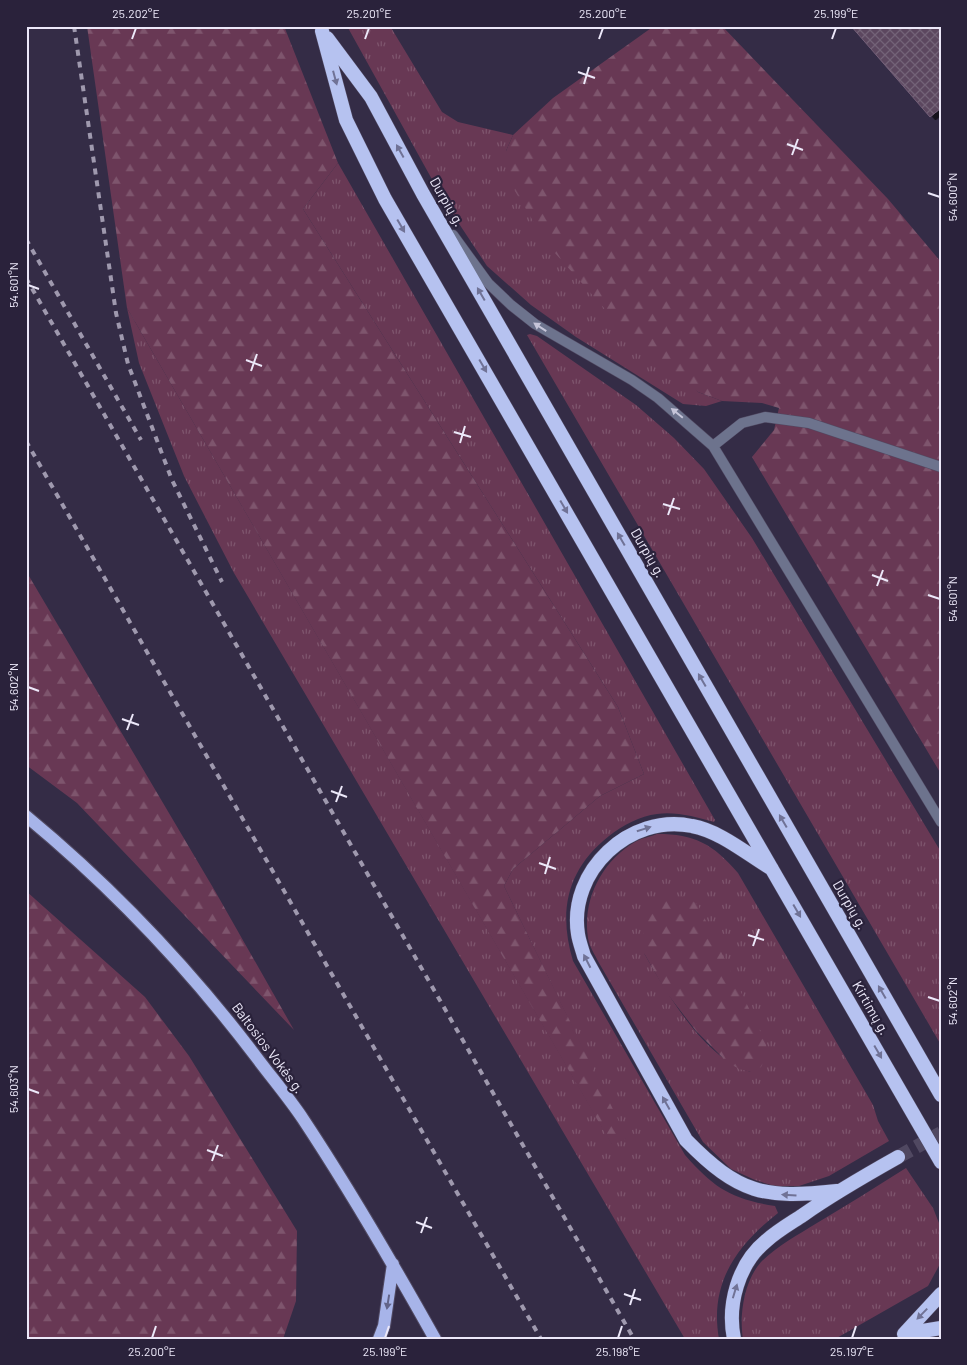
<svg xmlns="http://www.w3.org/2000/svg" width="967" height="1365" font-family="Barlow,sans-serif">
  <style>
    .grass { fill: url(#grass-tufts); fill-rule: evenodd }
    .forest { fill: url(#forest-firs) }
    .building { fill: url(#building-cross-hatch); stroke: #745f78; filter: url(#shadow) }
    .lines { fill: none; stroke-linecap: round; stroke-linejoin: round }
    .trunk-tunnel { stroke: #504861; stroke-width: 14; stroke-dasharray: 14 7; stroke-linecap: butt }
    .minor-casing { stroke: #514a63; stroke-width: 11 }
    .primary-casing { stroke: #514a63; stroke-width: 14 }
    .trunk-casing { stroke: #514a63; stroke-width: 15 }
    .minor { stroke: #6d738d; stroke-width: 10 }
    .primary { stroke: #a7b4e9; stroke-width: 12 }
    .trunk { stroke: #b6c2f0; stroke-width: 14 }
    .rail { stroke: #9f99ae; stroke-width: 4; stroke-dasharray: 6 6; stroke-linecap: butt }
    .oneway { fill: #707296 }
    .oneway2 { fill: #c6c5d9 }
    .oneway3 { fill: #626489 }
    .ticks { fill: none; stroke: #ece8f9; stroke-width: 2 }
    .labels { text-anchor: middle; stroke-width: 4.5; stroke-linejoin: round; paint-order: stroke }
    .street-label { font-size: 14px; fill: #ece8f9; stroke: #2a223b }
    .neatline { fill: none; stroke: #ece8f9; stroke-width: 2 }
    .ticks-label { font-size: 12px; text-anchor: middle; fill: #ece8f9 }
  </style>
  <defs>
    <pattern id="grass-tufts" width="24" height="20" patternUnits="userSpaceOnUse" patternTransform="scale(1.25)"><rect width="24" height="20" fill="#683854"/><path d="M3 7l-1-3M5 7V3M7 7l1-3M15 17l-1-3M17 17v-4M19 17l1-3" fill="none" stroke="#7e556d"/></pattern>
    <pattern id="forest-firs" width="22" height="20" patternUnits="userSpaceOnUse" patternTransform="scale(1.25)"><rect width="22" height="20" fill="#683854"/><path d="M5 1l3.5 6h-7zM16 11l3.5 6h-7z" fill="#7e556d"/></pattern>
    <pattern id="building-cross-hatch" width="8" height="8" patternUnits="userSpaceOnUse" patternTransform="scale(1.25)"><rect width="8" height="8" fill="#5b475f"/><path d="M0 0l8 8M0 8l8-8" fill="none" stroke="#736277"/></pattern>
    <filter id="shadow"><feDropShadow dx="5.5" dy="3" stdDeviation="0" flood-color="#0009"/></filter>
  </defs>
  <rect width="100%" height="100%" fill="#342c46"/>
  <!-- grass -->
  <path class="grass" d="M347,26H390L442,112L458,122L513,135L506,151L698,392L722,401L706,406L683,404L576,337L531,305L487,266L444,201Z
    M338,163L715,820L714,822C697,817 674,811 657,814C640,816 623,825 609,836C567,869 558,911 573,961L685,1155C714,1188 731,1199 775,1206L778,1213C737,1245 709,1283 719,1339H685L234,573L184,476L139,363L127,308L612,1144L626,1138L504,886L513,869L600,796L644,774L618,707L303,209Z
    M530,334L537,336L636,405L674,438L704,469L752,538L941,852V1045L527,335Z
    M657,834C695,834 713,844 738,873L873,1105L878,1121L889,1141L829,1176L799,1186H774L755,1180L731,1169L703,1142L599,963C595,955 589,946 588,938C582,900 602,861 635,842C641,838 650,837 657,834ZM644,953L751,1072C704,1059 666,992 644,953Z
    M906,1168L933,1208L941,1228V1262L928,1286L835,1339H743C739,1315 744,1281 761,1262C777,1246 798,1235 817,1223C847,1205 876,1187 906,1168Z"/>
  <!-- forest -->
  <path class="forest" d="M87,26H284L338,163L303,209L618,707L644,774L600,796L513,869L504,886L627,1138L612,1145L127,308Z
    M654,26H722L888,199L941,262V774L752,457L774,430L779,408L762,403L722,401L698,392L613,318L547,244L515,191L507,169L506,151L513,135L553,98Z
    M26,571L215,891L294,1030L77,803L26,765Z
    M26,891L145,997L189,1056L297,1231L296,1301L283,1339H26Z
    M687,896L698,905L766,1043L767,1054L761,1067L751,1072L739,1069L726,1061L696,1031L666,992L644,953L643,924L655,903L665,898Z"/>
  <!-- building -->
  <path class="building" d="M851,26H941V108L930,117Z"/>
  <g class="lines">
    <!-- trunk-tunnel -->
    <path class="trunk-tunnel" d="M898,1157L941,1133"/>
    <defs>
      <path id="minor" d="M453,235L488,283L511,305L535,324L632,380L658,398L713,446L941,822
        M713,446L742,423L765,417L809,423L941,467"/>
      <path id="primary" d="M26,816C113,888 189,968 257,1058C272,1078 289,1098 303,1119C350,1190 393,1264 435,1339
        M379,1339L384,1326L393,1264"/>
      <path id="trunk" d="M322,31L346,120L385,199L941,1162
        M327,38L371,97L423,194L941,1095
        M772,869C747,854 720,831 692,826C630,813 568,871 578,934C579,941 582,949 584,956L686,1140C739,1194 764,1199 837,1191
        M904,1334L941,1294
        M904,1334L941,1328
        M734,1339C727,1305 738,1264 766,1241C777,1231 791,1223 803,1215C834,1193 866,1175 898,1157"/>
    </defs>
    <!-- minor casing -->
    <use href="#minor" class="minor-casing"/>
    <!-- primary casing -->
    <use href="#primary" class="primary-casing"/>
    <!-- trunk casing -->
    <use href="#trunk" class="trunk-casing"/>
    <!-- minor -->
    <use href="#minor" class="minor"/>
    <!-- primary -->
    <use href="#primary" class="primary"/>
    <!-- trunk -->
    <use href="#trunk" class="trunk"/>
    <!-- rail -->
    <path class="rail" d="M74,26L116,313L128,364L172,480L222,582
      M26,239L141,440
      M26,278L634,1339
      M26,441L541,1339"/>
  </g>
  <!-- one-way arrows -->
  <defs><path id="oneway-solid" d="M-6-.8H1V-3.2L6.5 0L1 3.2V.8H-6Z" transform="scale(1.25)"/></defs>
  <g class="oneway">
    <use href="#oneway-solid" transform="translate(335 78) rotate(75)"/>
    <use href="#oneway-solid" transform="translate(400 151) rotate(-119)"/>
    <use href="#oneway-solid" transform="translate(401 226) rotate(60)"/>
    <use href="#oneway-solid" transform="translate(481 294) rotate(-120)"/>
    <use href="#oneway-solid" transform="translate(483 366) rotate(60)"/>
    <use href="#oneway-solid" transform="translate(564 507) rotate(60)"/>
    <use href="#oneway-solid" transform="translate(621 539) rotate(-120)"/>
    <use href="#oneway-solid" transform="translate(702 680) rotate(-120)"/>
    <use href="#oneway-solid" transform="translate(783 821) rotate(-120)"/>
    <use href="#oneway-solid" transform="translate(644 829) rotate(-17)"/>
    <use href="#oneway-solid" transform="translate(797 911) rotate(60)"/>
    <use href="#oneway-solid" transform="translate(587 961) rotate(-117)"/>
    <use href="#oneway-solid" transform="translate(882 992) rotate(-120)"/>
    <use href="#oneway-solid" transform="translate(878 1052) rotate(60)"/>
    <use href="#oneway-solid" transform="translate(666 1103) rotate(-119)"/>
    <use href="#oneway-solid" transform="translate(789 1195) rotate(-176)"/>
    <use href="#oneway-solid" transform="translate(735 1291) rotate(-73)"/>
    <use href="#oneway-solid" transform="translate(922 1314) rotate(134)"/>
  </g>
  <g class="oneway2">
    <use href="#oneway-solid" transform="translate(540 327) rotate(-147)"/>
    <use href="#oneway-solid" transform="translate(677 413) rotate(-141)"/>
  </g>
  <use class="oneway3" href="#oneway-solid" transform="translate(388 1302) rotate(99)"/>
  <!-- ticks -->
  <path class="ticks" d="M132,39L136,28M365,39L369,28M599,39L603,28M832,39L836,28M578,72L595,78M584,84L589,67M787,144L803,150M792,155L798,139M928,193L940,197M28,285L39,289M246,360L262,366M251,371L257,354M454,432L471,437M460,443L465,426M663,504L680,509M668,515L674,498M872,575L888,581M877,586L883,570M928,595L940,599M28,687L39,691M122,719L139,725M127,730L133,714M331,791L347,797M336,802L342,786M539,863L556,869M545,874L550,857M748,935L764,940M753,946L759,929M928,997L940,1001M28,1089L39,1093M207,1150L223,1156M212,1161L218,1145M416,1222L432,1228M421,1233L427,1217M624,1294L641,1300M630,1305L635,1289M152,1338L156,1326M385,1338L389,1326M618,1338L622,1326M852,1338L856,1326"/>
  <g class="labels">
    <!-- street labels -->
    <g class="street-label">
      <text transform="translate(447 202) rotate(60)" y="5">Durpių g.</text>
      <text transform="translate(648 553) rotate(60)" y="5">Durpių g.</text>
      <text transform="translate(850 905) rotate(60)" y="5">Durpių g.</text>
      <text transform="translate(871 1008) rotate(60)" y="5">Kirtimų g.</text>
      <text transform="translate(268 1048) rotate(53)" y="5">Baltosios Vokės g.</text>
    </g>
  </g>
  <!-- border -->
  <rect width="967" height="1365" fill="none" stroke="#2a223b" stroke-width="55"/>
  <rect x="28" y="28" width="912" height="1310" class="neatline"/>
  <g class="ticks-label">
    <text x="136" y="18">25.202°E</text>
    <text x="369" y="18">25.201°E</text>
    <text x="603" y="18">25.200°E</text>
    <text x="836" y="18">25.199°E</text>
    <text transform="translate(953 197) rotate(-90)" y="4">54.600°N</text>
    <text transform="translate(14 285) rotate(-90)" y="4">54.601°N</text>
    <text transform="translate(953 599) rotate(-90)" y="4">54.601°N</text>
    <text transform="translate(14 687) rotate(-90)" y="4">54.602°N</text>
    <text transform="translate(953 1001) rotate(-90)" y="4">54.602°N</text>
    <text transform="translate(14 1089) rotate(-90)" y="4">54.603°N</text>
    <text x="152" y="1356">25.200°E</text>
    <text x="385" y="1356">25.199°E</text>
    <text x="618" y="1356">25.198°E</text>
    <text x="852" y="1356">25.197°E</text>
  </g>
</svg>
